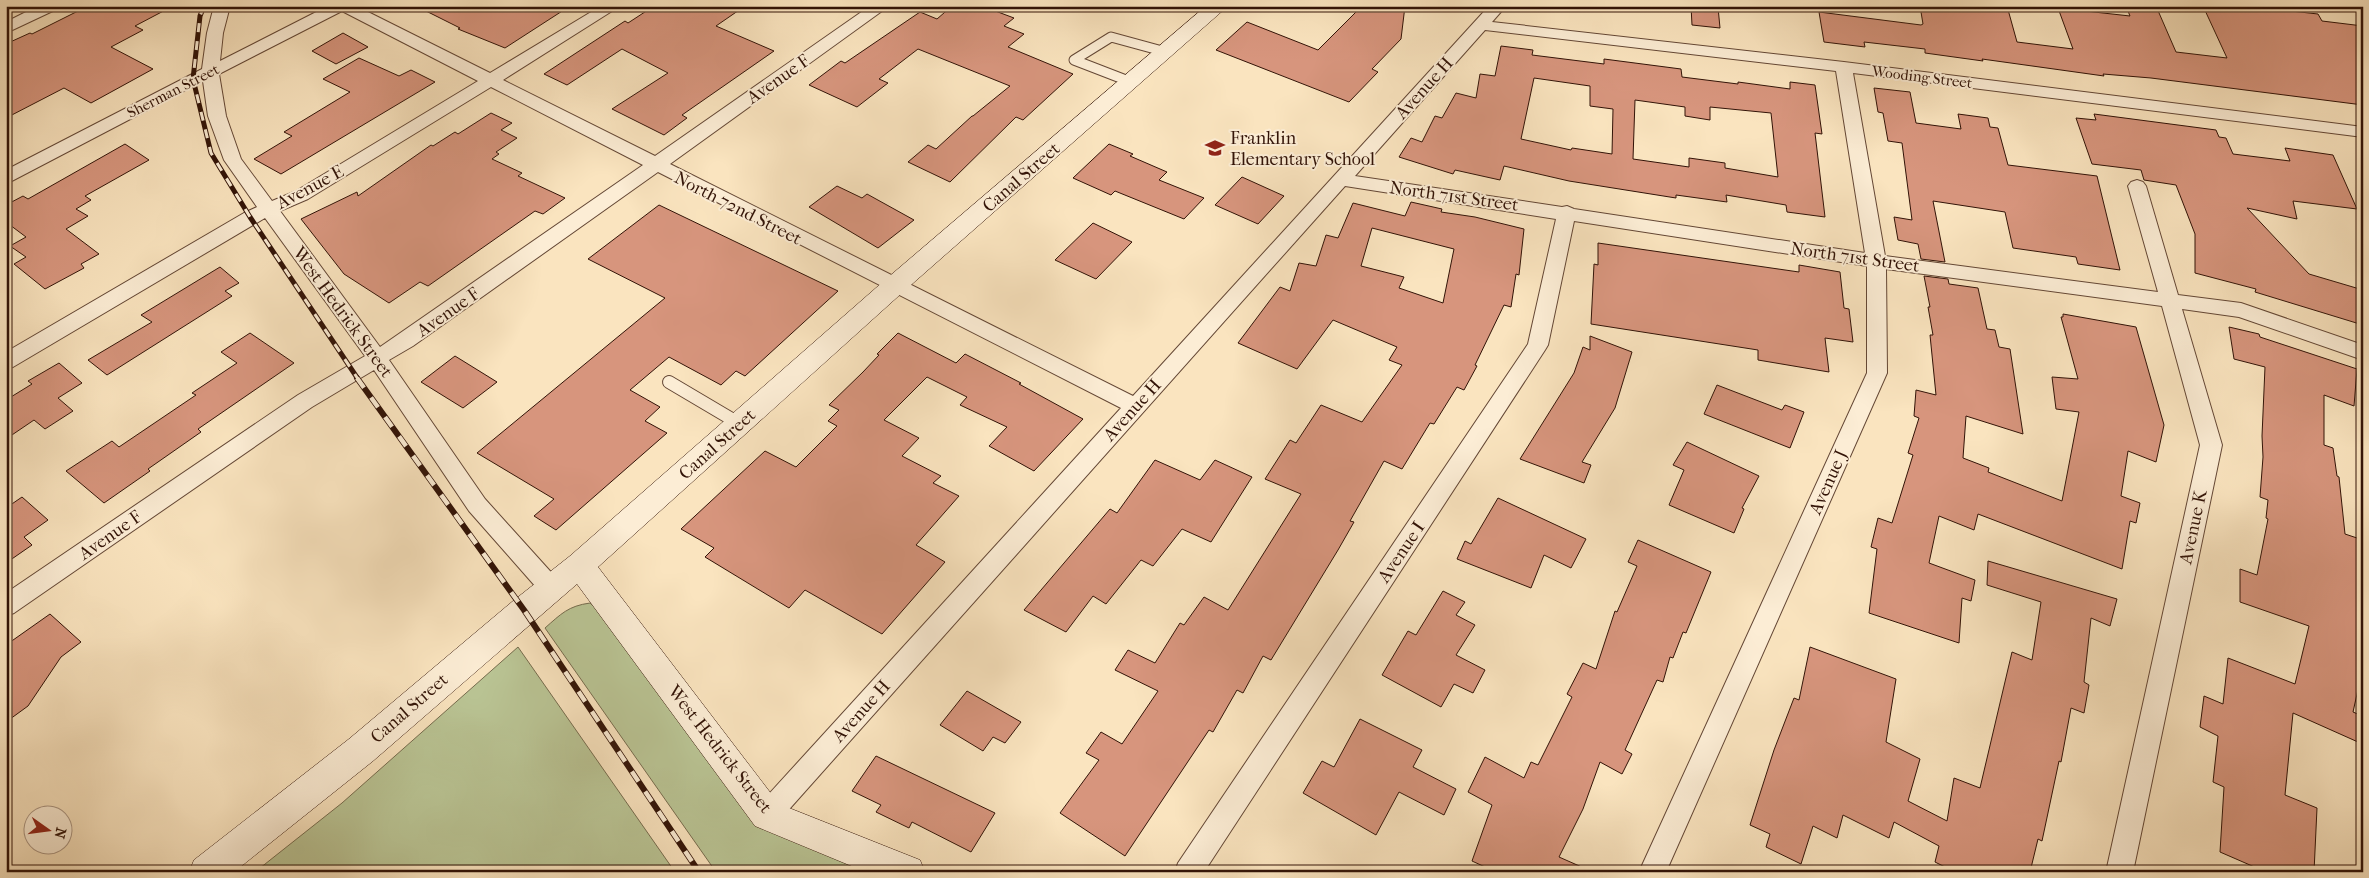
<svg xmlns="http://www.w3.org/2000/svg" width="2369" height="878" font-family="'IM FELL French Canon',serif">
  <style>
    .green { fill: #bac595; stroke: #766c4e }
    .building { fill: #d7957d; stroke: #321307; fill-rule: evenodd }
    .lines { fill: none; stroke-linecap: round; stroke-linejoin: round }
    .lane-far1-casing { stroke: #644735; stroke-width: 11 }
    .lane-casing { stroke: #644735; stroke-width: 14 }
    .street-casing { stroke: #644735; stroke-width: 2 }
    .secondary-casing { stroke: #321307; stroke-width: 1 }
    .lane-far1 { stroke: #fcedd5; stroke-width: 9 }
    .lane { stroke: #fcedd5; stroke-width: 12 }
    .street { fill: #fcedd5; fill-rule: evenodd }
    .secondary { fill: #fcedd5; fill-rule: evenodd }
    .rail-far1-casing { stroke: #321307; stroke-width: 5 }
    .rail-casing { stroke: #321307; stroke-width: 6 }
    .rail-far1 { stroke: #fcedd5; stroke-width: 3; stroke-dasharray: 9; stroke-linecap: butt }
    .rail { stroke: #fcedd5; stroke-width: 4.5; stroke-dasharray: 12; stroke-linecap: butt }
    .labels { text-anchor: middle; stroke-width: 4; stroke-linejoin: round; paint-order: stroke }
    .far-street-label { font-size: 15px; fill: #321307; stroke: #fcedd5 }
    .street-label { font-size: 18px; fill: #321307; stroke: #fcedd5 }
    .poi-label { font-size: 18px; fill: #321307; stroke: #fcedd5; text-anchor: start }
  </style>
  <rect width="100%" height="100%" fill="#fae4bf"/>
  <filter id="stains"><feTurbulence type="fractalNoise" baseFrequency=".004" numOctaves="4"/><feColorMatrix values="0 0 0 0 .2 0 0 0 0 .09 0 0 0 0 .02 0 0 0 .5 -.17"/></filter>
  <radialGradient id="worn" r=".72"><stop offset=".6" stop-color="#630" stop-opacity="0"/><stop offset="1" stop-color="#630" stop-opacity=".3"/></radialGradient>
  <!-- green -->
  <path class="green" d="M590,603L597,608L735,793L876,872H716L545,628C561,614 568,606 590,603Z
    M518,647L675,872H255L342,803Z"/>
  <!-- building -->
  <path class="building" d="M88,6H173L135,26L143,30L111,47L153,69L91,103L64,88L6,118L8,43L30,33L32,34Z
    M416,6H570L505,48L458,29L460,28Z
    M654,6H745L716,26L774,51L682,115L687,118L664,135L612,109L668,73L622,49L567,85L544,74L625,21L628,23Z
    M952,6H982L1014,18L1004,26L1024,34L1008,47L1073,74L1023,120L1016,117L950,182L908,162L928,145L936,149L972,116H973L1010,86L918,49L879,79L888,83L857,107L809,85L841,61L845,63L920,12L937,19Z
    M1362,6H1405L1401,39L1372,69L1378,72L1349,102L1216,50L1247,22L1318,50Z
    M1691,6L1718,7L1720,28L1692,25Z
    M1920,6H2007L2017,42L2073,49L2058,8L2130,16L2126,6H2156L2176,52L2227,58L2203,6H2246L2318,14L2322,21L2363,26V105L2151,78L2103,74L2104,76L1982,59L1983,61L1925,53V49L1864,42L1865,47L1824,42L1819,12L1921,25L1923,24Z
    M343,33L368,47L336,64L312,51Z
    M1501,46L1533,50L1532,55L1604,64V59L1681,69L1682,77L1738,84V82L1790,89V82L1815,85L1822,134L1815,133L1825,217L1787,212L1786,205L1726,195L1727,202L1676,195V198L1569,181L1504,166L1500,180L1455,170L1453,174L1399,157L1411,138L1422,142L1435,116L1442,118L1456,93L1476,98L1480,74L1495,76ZM1534,78L1590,86V106L1613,109L1612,154L1572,148L1571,150L1521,139ZM1635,100L1685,107V116L1710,120V107L1771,113L1778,177L1725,168V163L1689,158V167L1633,159Z
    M359,58L399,76L411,70L435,82L281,174L254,159L292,136L284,132L350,92L323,79Z
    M1874,88L1910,92L1916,123L1961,129L1958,114L1988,118L1990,127L1998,128L2008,165L2097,176L2120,270L2078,264L2076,257L2013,248L2005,212L1933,201L1945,262L1921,259L1918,244L1898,240L1894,217L1912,220L1902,143L1888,141L1883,113L1878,112Z
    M491,113L512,123L501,130L517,138L496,152L499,154L492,159L522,173L518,176L565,198L543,214L535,211L428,286L420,282L389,303L344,274L301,219L357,192L358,196L431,145L433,146L455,132L458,134Z
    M2094,114L2216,130L2219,137L2226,138L2233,154L2290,161L2285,148L2333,155L2357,209L2293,201L2297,219L2247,208L2309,274L2363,290V325L2255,292L2256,289L2195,273V234L2176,185L2144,180L2141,170L2092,164L2076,118L2096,120Z
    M125,144L149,160L85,196L91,200L76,209L88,216L66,229L99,254L81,264L84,268L45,289L14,264L26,257L10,246L26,237L6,222V205L23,196L28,199Z
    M1109,144L1133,154L1130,156L1167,172L1159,180L1204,198L1184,219L1115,191L1111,195L1073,178Z
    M1242,177L1284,196L1258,224L1215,205Z
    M837,186L862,198L867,194L914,220L878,248L809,207Z
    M1411,202L1442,209L1441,212L1475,217L1524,229L1519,275L1516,274L1511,307L1504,305L1475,365L1477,366L1464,390L1457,387L1434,424L1430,423L1402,469L1384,461L1350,521L1354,522L1338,550L1271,660L1263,656L1243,693L1237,690L1213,732L1209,730L1125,856L1060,813L1099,760L1086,753L1101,732L1122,744L1158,691L1115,670L1128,650L1155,663L1180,623L1184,625L1204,597L1228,610L1301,494L1265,479L1290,440L1296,443L1321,405L1362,422L1402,365L1389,360L1397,347L1333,320L1297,369L1238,343L1280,287L1290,291L1299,263L1316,266L1326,235L1338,238L1353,203L1405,216ZM1372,228L1454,249L1443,303L1399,288L1404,277L1361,266Z
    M659,205L838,291L745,376L736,371L721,385L669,357L630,390L660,407L645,421L667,433L556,530L534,516L554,499L477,453L665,298L588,259Z
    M1093,223L1132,242L1096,279L1055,260Z
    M1598,243L1799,272V265L1840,272L1844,308L1849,309L1853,342L1825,338L1829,372L1758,360V350L1591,324L1594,264L1598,265Z
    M220,267L239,283L225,291L232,296L107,375L88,360L152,322L141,315Z
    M1924,276L1948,279L1949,284L1978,288L1987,329L1995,330L1999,347L2010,349L2023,434L1966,416L1963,458L1989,468L1988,472L2062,501L2079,412L2056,409L2052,377L2078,379L2061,317H2063V314L2136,327L2164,425L2156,462L2128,451L2121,496L2140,503L2136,523L2130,521L2122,569L1978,514L1974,530L1939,516L1929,563L1975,580L1971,601L1962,598L1959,643L1869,613L1877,549L1871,547L1878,518L1892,523L1913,455L1908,453L1919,418L1914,416L1916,390L1936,395L1930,335H1933L1928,307H1930Z
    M2229,327L2259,334L2260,337L2357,369L2354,406L2324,395V445L2333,448L2337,476L2339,477L2345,534L2363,540V667L2353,712L2360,715L2358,742L2293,713L2285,795L2317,808L2314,872H2266L2220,852L2224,787L2213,782L2218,736L2200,727L2204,696L2223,704L2228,658L2295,684L2309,626L2240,602V569L2257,575L2268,519L2266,518L2268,500L2260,497L2263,457L2262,436L2265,367L2234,359Z
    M250,333L294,363L198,429L201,432L148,469L150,471L104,503L66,471L112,441L119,447L196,395L192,393L237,363L221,352Z
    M898,333L956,363L965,354L1021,383L1019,384L1083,419L1034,471L989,446L1007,427L960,405L967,397L927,377L884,420L919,438L902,456L941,476L933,483L959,496L916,545L945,562L882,634L805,590L789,608L705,557L714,548L681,529L765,451L796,467L837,426L828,421L839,410L829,405L863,372L879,355L877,354Z
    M1590,336L1632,352L1615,408L1582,462L1591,465L1584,483L1520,459L1574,373L1583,347L1590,350Z
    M455,356L497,382L463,408L421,382Z
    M59,363L82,383L58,398L73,411L45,429L34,420L6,439V400L32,384L28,381Z
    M1717,385L1782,410L1785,405L1804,412L1790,448L1704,414Z
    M1687,442L1759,476L1742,508L1744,509L1734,533L1669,505L1684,470L1673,465Z
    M1155,460L1200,480L1215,460L1252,477L1211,542L1182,529L1153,566L1141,560L1106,604L1093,596L1066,632L1024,610L1110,509L1117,513Z
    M22,497L48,520L24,537L32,545L6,563V508Z
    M1498,498L1586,539L1571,568L1544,555L1531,588L1457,559L1465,541L1471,544Z
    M1638,540L1711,572L1686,633L1683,632L1673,658L1670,657L1663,682L1657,680L1625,750L1632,754L1622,774L1600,762L1583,809L1559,857L1593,872H1496L1472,861L1492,805L1468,792L1485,757L1524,778L1531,762L1538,765L1572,697L1567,694L1583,663L1596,669L1615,611L1617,612L1637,566L1628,562Z
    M1988,561L2117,599L2110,626L2091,618L2084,682L2089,685L2084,713L2071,708L2061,762L2059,761L2042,841L2038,839L2030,872H1955L1935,862L1939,846L1894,822L1889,838L1843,815L1837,838L1813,826L1801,864L1766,847L1770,834L1750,825L1774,750L1794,698L1799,700L1810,647L1896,679L1886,742L1920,759L1908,801L1947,821L1954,778L1980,788L2012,652L2032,660L2041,602L1987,585Z
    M1443,591L1465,602L1456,615L1475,625L1456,655L1485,670L1473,693L1454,684L1441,707L1382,675L1408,631L1416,635Z
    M50,614L81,642L61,657L28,706L6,722V645Z
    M967,691L1021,722L1005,743L993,737L983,751L940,725Z
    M1360,719L1422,750L1413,767L1456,789L1444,815L1399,792L1376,835L1303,793L1322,761L1334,767Z
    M876,756L995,813L971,852L912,822L909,828L876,812L881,805L852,791Z"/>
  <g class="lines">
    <defs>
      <path id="lane-far1" d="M1131,82L1074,60L1111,37L1166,52"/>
      <path id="lane" d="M669,382L740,424"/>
      <path id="street" d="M38,6H59L57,9L6,33V22Z
        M214,6H230L223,33L220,61L328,6H356L490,73L601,6H620L503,80L655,156L870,6H889L670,164L1133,396L1489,6H1506L1492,22L1844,62L2363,127V137L1853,73L1885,256L2158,292L2128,186L2131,182L2137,180L2143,182L2146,186L2178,295L2241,303L2363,345V360L2239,317L2182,309L2222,445L2133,872H2106L2200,445L2162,306L1886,269L1887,373L1666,872H1639L1867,373V266L1574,221L1548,345L1545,350L1204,872H1175L1178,863L1528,344L1556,219L1345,186L776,824L767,828L758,824L754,815L758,806L1121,408L658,172L413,346L389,360L485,499L559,581L563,588L559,595L551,598L543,595L469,511L374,370L312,407L14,613L6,616V593L298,395L365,356L265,218L13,367L6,369V352L244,213L257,207L224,160L208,116L203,81L6,184V170L202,69L207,33ZM342,11L478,81L296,191L272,201L241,159L226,116L219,74ZM1485,30L1836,71L1865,253L1574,209L1567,206L1562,207L1355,176ZM491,87L643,165L380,347L280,211L308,199Z"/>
      <path id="secondary" d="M1206,6H1228L903,292L598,567L779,804L920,860L925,872H866L755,826L577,584L373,761L234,872H189L194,860L349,739L513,601L570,556L885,280Z"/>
    </defs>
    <!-- lane-far1 casing -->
    <use href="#lane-far1" class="lane-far1-casing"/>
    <!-- lane casing -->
    <use href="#lane" class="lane-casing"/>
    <!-- street casing -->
    <use href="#street" class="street-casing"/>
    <!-- secondary casing -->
    <use href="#secondary" class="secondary-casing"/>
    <!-- lane-far1 -->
    <use href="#lane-far1" class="lane-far1"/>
    <!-- lane -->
    <use href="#lane" class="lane"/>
    <!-- street -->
    <use href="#street" class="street"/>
    <!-- secondary -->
    <use href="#secondary" class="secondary"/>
    <defs>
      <path id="rail-far1" d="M204,6L200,16L193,79L211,153L250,217L358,379"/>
      <path id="rail" d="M357,378L524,610L699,872"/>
    </defs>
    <!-- rail-far1 casing -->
    <use href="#rail-far1" class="rail-far1-casing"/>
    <!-- rail casing -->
    <use href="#rail" class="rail-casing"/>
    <!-- rail-far1 -->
    <use href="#rail-far1" class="rail-far1"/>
    <!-- rail -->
    <use href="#rail" class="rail"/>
  </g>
  <!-- icons -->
  <defs>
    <symbol id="school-bare" viewBox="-9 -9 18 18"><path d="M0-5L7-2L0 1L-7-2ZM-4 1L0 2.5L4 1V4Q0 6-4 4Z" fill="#8f2418" stroke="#fcedd5" stroke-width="2.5" paint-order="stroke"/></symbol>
  </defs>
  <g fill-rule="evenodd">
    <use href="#school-bare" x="1201" y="134" width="28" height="28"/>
  </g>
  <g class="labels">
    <!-- far-street labels -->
    <g class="far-street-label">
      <text transform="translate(1922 77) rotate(7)" y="5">Wooding Street</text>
      <text transform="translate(173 91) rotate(-27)" y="5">Sherman Street</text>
    </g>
    <!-- street labels -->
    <g class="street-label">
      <text transform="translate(778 79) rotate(-35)" y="6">Avenue F</text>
      <text transform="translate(1424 88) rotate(-48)" y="6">Avenue H</text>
      <text transform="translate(1021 177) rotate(-41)" y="6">Canal Street</text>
      <text transform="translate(310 187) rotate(-28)" y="6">Avenue E</text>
      <text transform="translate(1454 196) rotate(8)" y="6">North 71st Street</text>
      <text transform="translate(738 208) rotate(27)" y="6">North 72nd Street</text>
      <text transform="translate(1855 257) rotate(8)" y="6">North 71st Street</text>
      <text transform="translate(343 312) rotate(54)" y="6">West Hedrick Street</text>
      <text transform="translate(448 312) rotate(-35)" y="6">Avenue F</text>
      <text transform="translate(1132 410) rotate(-48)" y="6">Avenue H</text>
      <text transform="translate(717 444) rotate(-42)" y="6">Canal Street</text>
      <text transform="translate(1828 482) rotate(-66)" y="6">Avenue J</text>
      <text transform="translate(2193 527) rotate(-78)" y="6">Avenue K</text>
      <text transform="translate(110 535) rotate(-35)" y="6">Avenue F</text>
      <text transform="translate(1401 552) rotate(-56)" y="6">Avenue I</text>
      <text transform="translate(409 708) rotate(-41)" y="6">Canal Street</text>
      <text transform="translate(861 711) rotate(-48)" y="6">Avenue H</text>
      <text transform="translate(720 749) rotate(52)" y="6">West Hedrick Street</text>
    </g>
    <!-- poi labels -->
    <g class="poi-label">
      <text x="1230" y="144">Franklin<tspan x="1230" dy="21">Elementary School</tspan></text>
    </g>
  </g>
  <!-- margin -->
  <rect width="2369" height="878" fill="none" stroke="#fae4bf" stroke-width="25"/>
  <rect x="8" y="8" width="2354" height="863" fill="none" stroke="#321307" stroke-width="2.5"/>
  <rect x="12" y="12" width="2344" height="853" fill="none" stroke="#321307"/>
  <!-- north arrow -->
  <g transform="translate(48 830) rotate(104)"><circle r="24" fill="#fcedd5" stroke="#ab9683"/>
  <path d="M0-4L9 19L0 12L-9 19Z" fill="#8f2418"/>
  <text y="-8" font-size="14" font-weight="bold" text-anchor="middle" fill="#321307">N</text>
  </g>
  <rect width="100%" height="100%" filter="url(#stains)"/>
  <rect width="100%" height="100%" fill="url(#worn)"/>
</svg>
